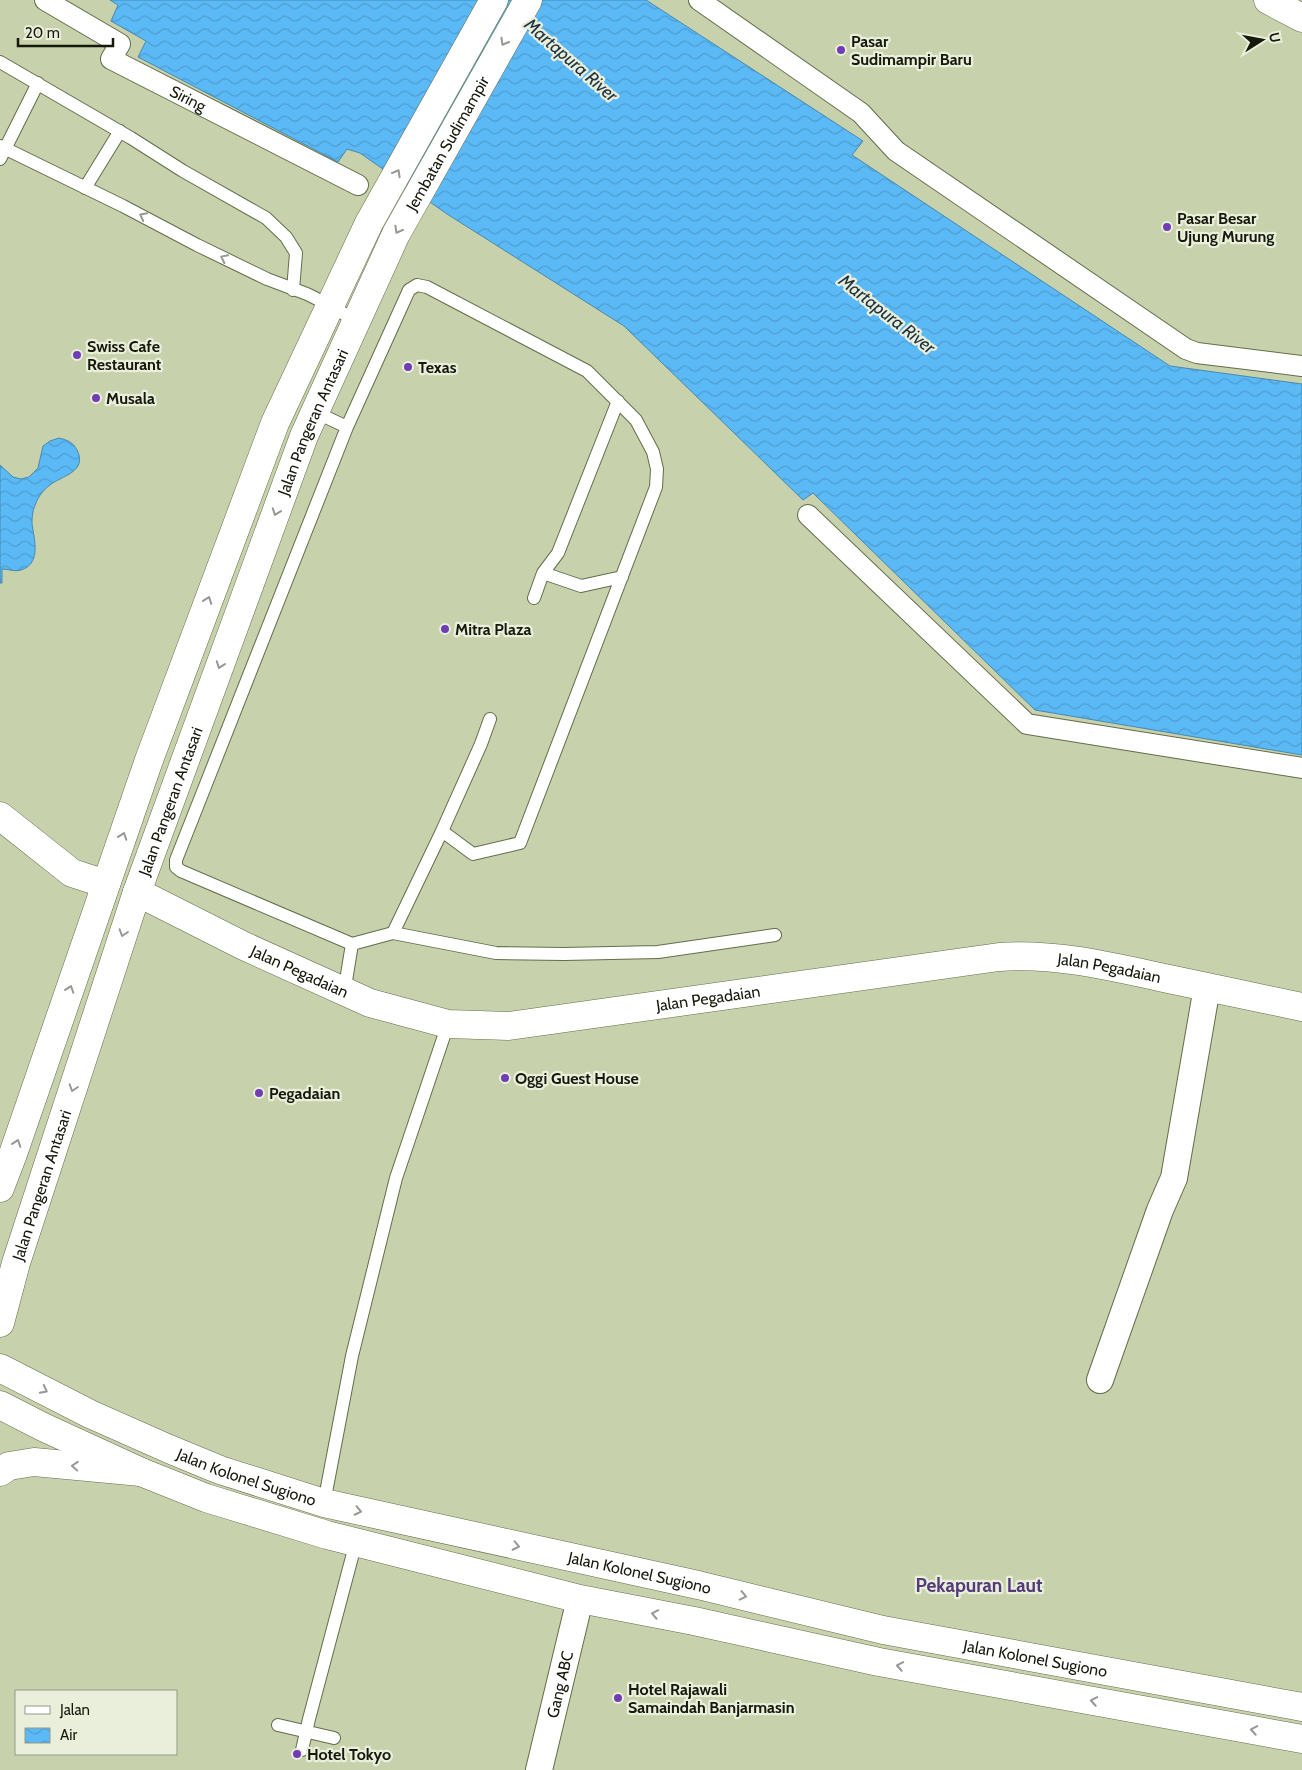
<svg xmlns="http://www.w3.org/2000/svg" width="1302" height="1770" font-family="Cabin,sans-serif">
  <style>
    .water { fill: url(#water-waves); stroke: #4689b0 }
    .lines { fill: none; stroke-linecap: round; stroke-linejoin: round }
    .service-casing { stroke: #646d4b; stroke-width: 14 }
    .pedestrian-casing { stroke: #646d4b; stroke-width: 22 }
    .minor-casing { stroke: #646d4b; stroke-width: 28 }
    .tertiary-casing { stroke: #646d4b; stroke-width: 29 }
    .secondary-casing { stroke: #646d4b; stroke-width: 29 }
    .trunk-casing { stroke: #646d4b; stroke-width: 29 }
    .service { stroke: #fff; stroke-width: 12 }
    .pedestrian { stroke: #fff; stroke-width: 20 }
    .minor { stroke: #fff; stroke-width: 26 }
    .tertiary { stroke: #fff; stroke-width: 28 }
    .secondary { stroke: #fff; stroke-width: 28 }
    .trunk { stroke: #fff; stroke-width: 28 }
    .oneway { stroke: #969891 }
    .poi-dot { fill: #713db4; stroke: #eaefdc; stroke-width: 2 }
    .labels { text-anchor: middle; stroke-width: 4.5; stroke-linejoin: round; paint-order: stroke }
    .poi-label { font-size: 16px; font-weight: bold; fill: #15190b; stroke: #eaefdc; text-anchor: start }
    .street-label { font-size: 16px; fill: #15190b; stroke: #eaefdc }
    .water-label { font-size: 18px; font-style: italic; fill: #1e3241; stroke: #eaefdc }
    .quarter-label { font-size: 19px; font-weight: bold; fill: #533c79; stroke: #eaefdc }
  </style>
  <defs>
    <pattern id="water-waves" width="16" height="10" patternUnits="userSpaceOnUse" patternTransform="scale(1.25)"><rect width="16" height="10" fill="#5bb9f6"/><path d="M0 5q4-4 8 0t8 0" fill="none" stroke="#4e9ed2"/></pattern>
  </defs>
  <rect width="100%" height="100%" fill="#c7d1ac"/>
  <!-- water -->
  <path class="water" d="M110,0H646L863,141L852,155L1170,366L1302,384V755L1035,710L813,493L803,500L624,326L447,214L360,153L347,149L338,162L138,57L146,41L111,21L118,5Z
    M59,438C67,440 73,442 77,450C88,472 61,476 50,485C44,489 38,497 36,503C32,511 31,522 33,530C35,543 40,564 21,570C16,572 7,569 2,569V583H0V465L13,477L21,479L29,477L38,468L43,446L50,441Z"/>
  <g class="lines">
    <defs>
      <path id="service" d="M0,62L131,138L183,171L266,218L286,237L296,253L293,290
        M0,146L123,206L197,245L267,279L307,294L331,306L356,321
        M0,159L38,83
        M85,188L120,131
        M315,412L347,427L409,290L417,285L427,287L587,371L636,420L653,452L657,469L656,487L520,843L473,854L442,831L393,933L352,944L344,993
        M347,427L176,860V867L181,871L352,944
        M543,573L558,553L618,401
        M534,598L543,573L581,586L622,577
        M442,831L481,744L490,719
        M393,933L496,953L564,954L658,952L775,935
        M324,1503L352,1356L396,1178L448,1024
        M278,1725L334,1738
        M302,1750L309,1719L356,1542"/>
      <g id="pedestrian">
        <path id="s1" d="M45,0L120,44L111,59L358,185"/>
        <path d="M699,0L861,113L896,151L1186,349L1197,353L1302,366"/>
        <path d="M808,515L1027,724L1302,768"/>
      </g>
      <g id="minor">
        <path d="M1100,1380L1160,1210L1174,1178L1207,987"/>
        <path id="s2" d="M539,1770L580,1599"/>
      </g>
      <g id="tertiary">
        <path d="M0,816L72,873L106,884"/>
        <path id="s3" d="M137,892L244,946L370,1003L448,1024L509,1026L999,957C1055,953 1109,966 1164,978C1210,988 1256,997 1302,1007"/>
      </g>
      <g id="secondary">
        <path id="s4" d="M0,1368L90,1414L169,1449L220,1470L324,1503L698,1585L883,1630L1302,1707"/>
        <path d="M0,1405L43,1427L141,1472L206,1498L327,1535L580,1599L694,1621L879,1662L1302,1739"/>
      </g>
      <g id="trunk">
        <path d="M1268,0L1302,18"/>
        <path d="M0,1188L13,1154L149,760L275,423L369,223L494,0"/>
        <path id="s5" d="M0,1323L16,1263L137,892L304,436L396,234L528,0"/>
        <path d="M0,1472L9,1466L34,1462L141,1472"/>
      </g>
    </defs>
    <!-- service casing -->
    <use href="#service" class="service-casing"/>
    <!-- pedestrian casing -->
    <use href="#pedestrian" class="pedestrian-casing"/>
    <!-- minor casing -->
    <use href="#minor" class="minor-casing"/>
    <!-- tertiary casing -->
    <use href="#tertiary" class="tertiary-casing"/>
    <!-- secondary casing -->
    <use href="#secondary" class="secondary-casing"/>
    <!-- trunk casing -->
    <use href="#trunk" class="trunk-casing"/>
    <!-- service -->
    <use href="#service" class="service"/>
    <!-- pedestrian -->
    <use href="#pedestrian" class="pedestrian"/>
    <!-- minor -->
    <use href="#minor" class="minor"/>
    <!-- tertiary -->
    <use href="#tertiary" class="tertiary"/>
    <!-- secondary -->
    <use href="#secondary" class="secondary"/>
    <!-- trunk -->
    <use href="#trunk" class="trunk"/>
  </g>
  <!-- one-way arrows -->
  <defs><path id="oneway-chevron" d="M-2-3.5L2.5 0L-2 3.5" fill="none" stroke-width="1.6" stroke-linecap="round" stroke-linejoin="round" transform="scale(1.25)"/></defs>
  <g class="oneway">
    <use href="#oneway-chevron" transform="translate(504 42) rotate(120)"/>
    <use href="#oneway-chevron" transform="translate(397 173) rotate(-61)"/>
    <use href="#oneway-chevron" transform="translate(143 216) rotate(-153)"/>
    <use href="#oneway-chevron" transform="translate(398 230) rotate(119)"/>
    <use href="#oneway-chevron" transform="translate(224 258) rotate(-154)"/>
    <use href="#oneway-chevron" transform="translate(276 512) rotate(110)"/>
    <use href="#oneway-chevron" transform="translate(208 600) rotate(-70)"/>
    <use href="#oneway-chevron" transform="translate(220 665) rotate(110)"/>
    <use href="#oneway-chevron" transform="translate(123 836) rotate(-71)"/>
    <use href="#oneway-chevron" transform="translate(123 933) rotate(108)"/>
    <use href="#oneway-chevron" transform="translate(70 989) rotate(-71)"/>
    <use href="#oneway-chevron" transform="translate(73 1088) rotate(108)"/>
    <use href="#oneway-chevron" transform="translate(17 1143) rotate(-71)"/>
    <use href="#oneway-chevron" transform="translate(44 1390) rotate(27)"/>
    <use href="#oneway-chevron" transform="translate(75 1466) rotate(-176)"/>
    <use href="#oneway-chevron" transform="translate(358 1511) rotate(12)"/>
    <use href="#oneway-chevron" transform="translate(516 1546) rotate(12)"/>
    <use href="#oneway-chevron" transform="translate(743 1596) rotate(13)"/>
    <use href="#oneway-chevron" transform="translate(655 1614) rotate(-169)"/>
    <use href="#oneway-chevron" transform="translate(900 1666) rotate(-170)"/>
    <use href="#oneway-chevron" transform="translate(1094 1701) rotate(-170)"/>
    <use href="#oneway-chevron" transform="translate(1254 1730) rotate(-170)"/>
  </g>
  <!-- markers -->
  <g class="poi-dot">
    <circle cx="841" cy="50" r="5"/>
    <circle cx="1167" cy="227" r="5"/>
    <circle cx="77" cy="355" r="5"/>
    <circle cx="408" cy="367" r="5"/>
    <circle cx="96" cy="398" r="5"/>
    <circle cx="445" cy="629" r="5"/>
    <circle cx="505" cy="1078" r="5"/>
    <circle cx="259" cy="1093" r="5"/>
    <circle cx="618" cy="1698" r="5"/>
    <circle cx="297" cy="1754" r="5"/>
  </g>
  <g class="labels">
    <!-- poi labels -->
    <g class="poi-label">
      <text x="851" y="47">Pasar<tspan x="851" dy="18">Sudimampir Baru</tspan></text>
      <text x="1177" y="224">Pasar Besar<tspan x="1177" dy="18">Ujung Murung</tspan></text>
      <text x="87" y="352">Swiss Cafe<tspan x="87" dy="18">Restaurant</tspan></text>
      <text x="418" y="373">Texas</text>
      <text x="106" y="404">Musala</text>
      <text x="455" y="635">Mitra Plaza</text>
      <text x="515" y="1084">Oggi Guest House</text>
      <text x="269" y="1099">Pegadaian</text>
      <text x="628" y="1695">Hotel Rajawali<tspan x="628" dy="18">Samaindah Banjarmasin</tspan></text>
      <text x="307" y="1760">Hotel Tokyo</text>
    </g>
    <!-- street labels -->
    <g class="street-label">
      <text dy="6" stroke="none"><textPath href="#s1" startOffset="191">Siring</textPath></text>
      <text dy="6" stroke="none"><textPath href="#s5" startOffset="1264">Jembatan Sudimampir</textPath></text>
      <text dy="6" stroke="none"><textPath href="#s5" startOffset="954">Jalan Pangeran Antasari</textPath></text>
      <text dy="6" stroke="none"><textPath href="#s5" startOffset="549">Jalan Pangeran Antasari</textPath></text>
      <text dy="6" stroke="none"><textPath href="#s3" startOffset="1006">Jalan Pegadaian</textPath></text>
      <text dy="6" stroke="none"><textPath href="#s3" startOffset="181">Jalan Pegadaian</textPath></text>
      <text dy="6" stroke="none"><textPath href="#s3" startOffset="601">Jalan Pegadaian</textPath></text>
      <text dy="6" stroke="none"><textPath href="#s5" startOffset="144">Jalan Pangeran Antasari</textPath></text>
      <text dy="6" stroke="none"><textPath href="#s4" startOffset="270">Jalan Kolonel Sugiono</textPath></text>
      <text dy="6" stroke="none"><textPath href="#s4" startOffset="675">Jalan Kolonel Sugiono</textPath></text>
      <text dy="6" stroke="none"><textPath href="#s4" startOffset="1080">Jalan Kolonel Sugiono</textPath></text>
      <text dy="6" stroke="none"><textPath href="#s2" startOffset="88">Gang ABC</textPath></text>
    </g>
    <!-- water labels -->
    <g class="water-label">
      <text transform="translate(571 60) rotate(41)" y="6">Martapura River</text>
      <text transform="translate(887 314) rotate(38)" y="6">Martapura River</text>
    </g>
    <!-- quarter labels -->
    <g class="quarter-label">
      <text x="979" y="1592">Pekapuran Laut</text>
    </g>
  </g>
  <!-- legend -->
  <rect x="15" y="1690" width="162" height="65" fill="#eaefdc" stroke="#959988"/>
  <rect x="25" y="1706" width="25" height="8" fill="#ffffff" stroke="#959988"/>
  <text x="60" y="1715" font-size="15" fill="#15190b">Jalan</text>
  <rect x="25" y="1728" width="25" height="15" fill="url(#water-waves)" stroke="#959988"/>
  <text x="60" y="1740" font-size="15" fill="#15190b">Air</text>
  <!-- north arrow -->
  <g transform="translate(1262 40) rotate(79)" stroke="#eaefdc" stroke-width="4" paint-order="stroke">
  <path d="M0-4L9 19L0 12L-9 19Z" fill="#15190b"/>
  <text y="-8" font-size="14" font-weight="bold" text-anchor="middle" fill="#15190b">U</text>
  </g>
  <!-- scale -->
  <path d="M18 38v8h95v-8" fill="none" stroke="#15190b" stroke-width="2.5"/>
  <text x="25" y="38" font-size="15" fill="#15190b" stroke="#eaefdc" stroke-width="4" paint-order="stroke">20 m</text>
</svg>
